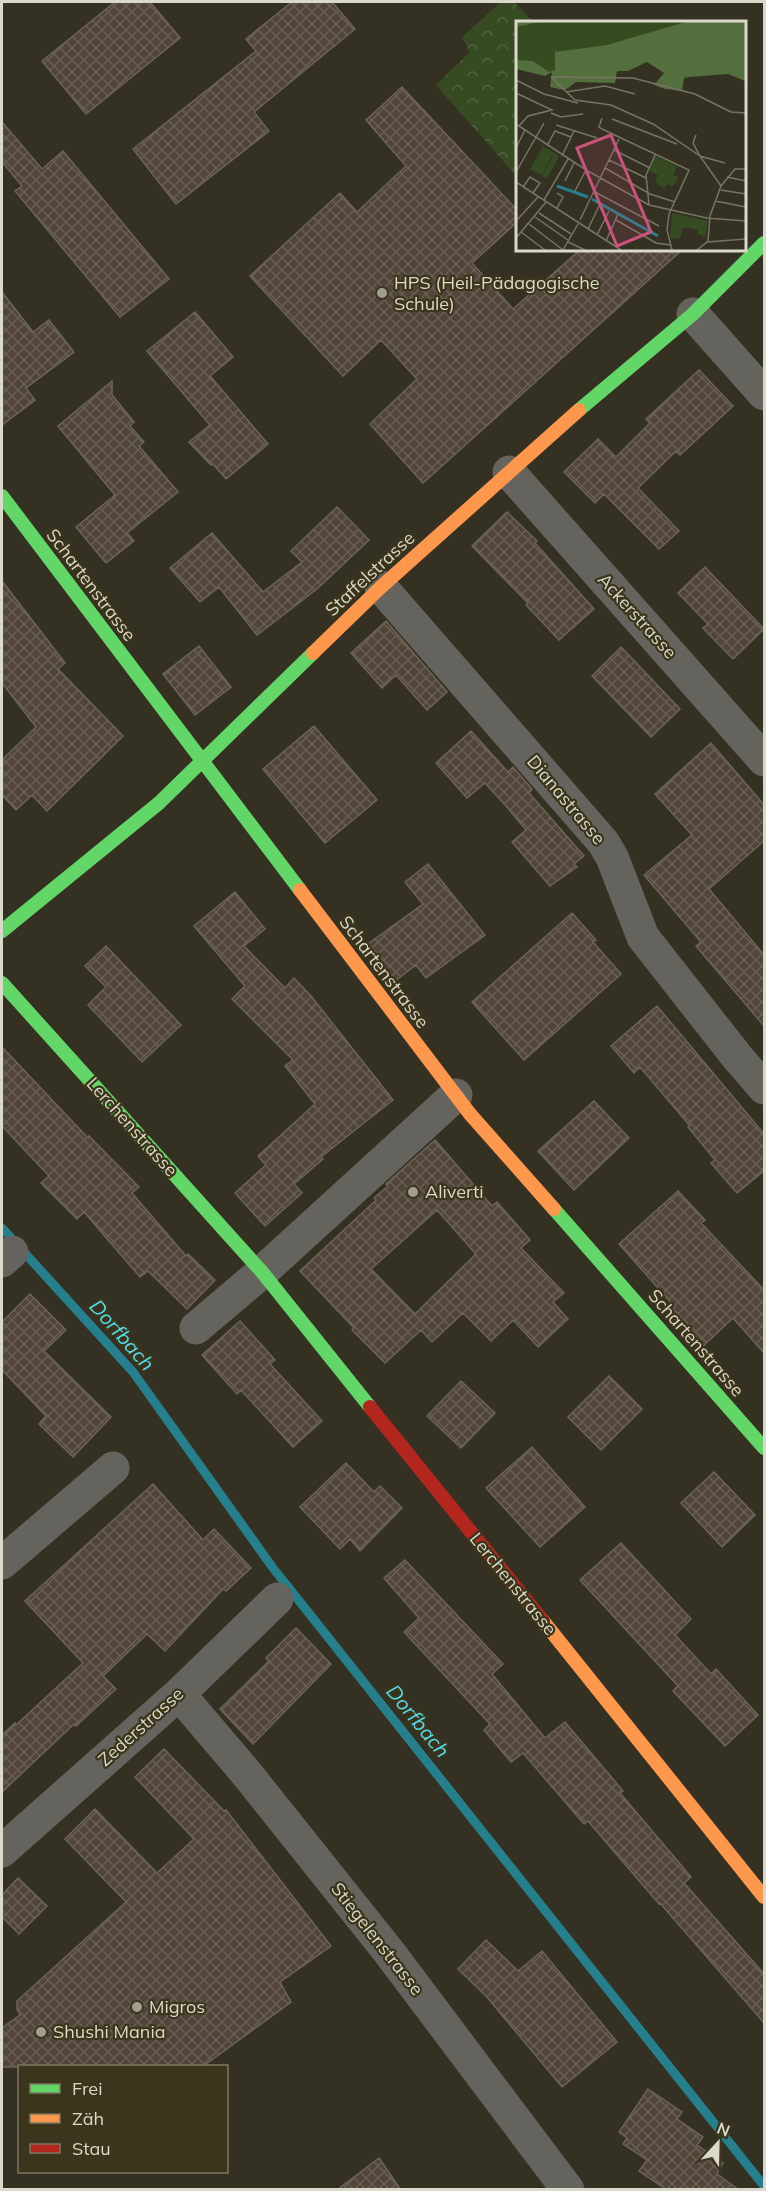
<svg xmlns="http://www.w3.org/2000/svg" width="766" height="2191" font-family="Mulish,sans-serif">
  <style>
    .park { fill: url(#park-crowns) }
    .lines { fill: none; stroke-linecap: round; stroke-linejoin: round }
    .stream { stroke: #267f8c; stroke-width: 9 }
    .building { fill: url(#building-cross-hatch); stroke: #6b645a; stroke-width: 1.5; fill-rule: evenodd }
    .street { stroke: #64635d; stroke-width: 33 }
    .fast { stroke: #63d668; stroke-width: 14 }
    .slow { stroke: #ff974d; stroke-width: 14 }
    .jam { stroke: #b3261e; stroke-width: 14 }
    .poi-dot { fill: #a19e8f; stroke: #3b361b; stroke-width: 2 }
    .labels { text-anchor: middle; stroke-width: 4.5; stroke-linejoin: round; paint-order: stroke }
    .poi-label { font-size: 18px; fill: #dbd9c9; stroke: #3b361b; text-anchor: start }
    .street-label { font-size: 18px; fill: #dbd9c9; stroke: #3b361b }
    .water-label { font-size: 20px; font-style: italic; fill: #53dbf1; stroke: #3b361b }
    .inset-river { fill: none; stroke: #267f8c; stroke-width: 3 }
    .inset-road { fill: none; stroke: #777465; stroke-width: 1.5 }
    .view { fill: #ca527c; fill-opacity: 0.15; stroke: #ca527c; stroke-width: 3 }
    .inset-edge { fill: none; stroke: #dbd9c9; stroke-width: 3 }
  </style>
  <defs>
    <pattern id="park-crowns" width="20" height="18" patternUnits="userSpaceOnUse" patternTransform="scale(1.5)"><rect width="20" height="18" fill="#364b22"/><path d="M2 6a3 3 0 1 1 6 0M12 15a3 3 0 1 1 6 0" fill="none" stroke="#526441"/></pattern>
    <pattern id="building-cross-hatch" width="8" height="8" patternUnits="userSpaceOnUse" patternTransform="scale(1.5)"><rect width="8" height="8" fill="#514439"/><path d="M0 0l8 8M0 8l8-8" fill="none" stroke="#695e54"/></pattern>
  </defs>
  <rect width="100%" height="100%" fill="#343122"/>
  <!-- park -->
  <path class="park" d="M501,2H514L533,22H517V177L436,85L470,52L462,37Z"/>
  <g class="lines">
    <!-- stream -->
    <path class="stream" d="M2,1228L133,1372L273,1568L764,2186"/>
  </g>
  <!-- building -->
  <path class="building" d="M115,2H150L180,38L86,114L42,61Z
    M292,2H332L355,29L254,112L269,131L176,204L133,149L256,51L246,39Z
    M402,87L517,210V222L472,263L513,309L581,249H683L423,483L370,424L417,379L381,340L343,376L250,276L340,193L357,212L406,166L366,120Z
    M2,122L42,169L63,151L169,279L120,317L15,191L22,186L2,162Z
    M2,292L33,332L49,320L74,352L26,388L35,400L2,425Z
    M195,312L233,357L210,376L268,444L226,479L213,464L211,465L189,442L210,425L147,351Z
    M699,370L733,406L680,455L676,451L638,488L679,531L659,549L604,494L595,503L564,472L598,439L616,457L650,423L646,419Z
    M112,381V395L134,422L130,426L144,442L139,446L178,492L127,533L134,541L106,563L76,527L115,495L58,426Z
    M337,507L369,540L317,589L257,635L219,587L200,602L170,568L212,533L263,592L302,562L291,551Z
    M507,512L537,541L535,543L594,609L559,640L526,605L528,603L472,546Z
    M705,567L764,629L733,659L703,628L708,624L678,593Z
    M2,581L65,663L58,669L123,736L47,811L32,795L16,810L2,795V760L36,727L2,683Z
    M386,621L447,692L427,710L396,675L382,688L351,653Z
    M199,646L231,687L195,715L163,674Z
    M621,647L680,709L651,737L592,676Z
    M314,726L377,800L325,843L263,769Z
    M471,731L508,772L513,767L532,789L529,793L584,856L574,864L577,867L550,886L512,842L526,830L507,807L485,783L467,798L436,763Z
    M711,743L765,806V840L709,889L765,956V1027L696,946L701,942L644,875L692,835L655,794Z
    M428,864L485,935L426,978L416,965L395,981L368,944L423,904L405,882Z
    M235,892L265,929L244,946L285,988L294,978L311,996L393,1100L321,1157L323,1159L294,1184L302,1193L265,1226L235,1193L266,1165L258,1156L315,1104L285,1066L293,1060L232,999L245,986L194,926Z
    M572,913L596,940L593,942L621,974L524,1060L472,1002Z
    M106,946L181,1025L142,1062L88,1005L106,987L85,966Z
    M657,1006L765,1135V1170L737,1193L711,1163L715,1160L688,1127L690,1126L640,1067L634,1073L611,1046Z
    M2,1047L88,1138L89,1136L139,1187L132,1193L186,1256L188,1254L215,1280L187,1309L148,1271L140,1277L84,1212L77,1219L41,1183L49,1176L2,1126Z
    M594,1101L629,1138L574,1190L538,1151Z
    M435,1140L492,1206L497,1202L530,1240L521,1248L564,1293L553,1302L568,1319L538,1347L513,1320L491,1341L463,1313L432,1342L421,1330L385,1363L352,1330L354,1328L300,1271L376,1200L374,1198L388,1186L386,1184ZM437,1210L476,1254L415,1314L371,1269Z
    M678,1191L705,1220L701,1223L765,1291V1354L733,1318L701,1348L669,1312L675,1307L619,1244Z
    M30,1294L66,1330L44,1351L111,1417L73,1457L39,1424L46,1416L2,1370V1322Z
    M240,1321L275,1360L270,1364L322,1421L293,1447L241,1390L237,1394L202,1355Z
    M609,1376L642,1409L601,1450L568,1417Z
    M461,1381L495,1413L461,1448L427,1416Z
    M532,1447L585,1507L540,1547L486,1488Z
    M346,1463L374,1492L380,1486L402,1508L360,1551L350,1539L340,1549L300,1507Z
    M714,1472L755,1515L722,1547L681,1503Z
    M153,1484L203,1540L214,1529L251,1568L226,1591L223,1589L165,1651L147,1634L103,1676L116,1689L76,1726L74,1724L2,1792V1735L15,1723L16,1725L83,1663L25,1601Z
    M621,1543L691,1619L675,1635L711,1674L716,1669L758,1715L725,1746L673,1691L678,1686L580,1580Z
    M405,1560L503,1664L492,1674L545,1738L565,1722L623,1791L620,1793L691,1877L684,1883L765,1975V2024L660,1903L659,1904L588,1821L584,1824L523,1753L511,1762L484,1730L490,1724L404,1632L419,1618L384,1578Z
    M296,1628L331,1664L253,1744L220,1709L269,1661L266,1658Z
    M164,1749L224,1811L226,1810L331,1946L280,1982L291,2002L202,2067H2V2028L20,2015L17,2009V2001L126,1902L65,1839L95,1809L157,1873L194,1839L135,1777Z
    M18,1878L47,1906L19,1934L2,1917V1895Z
    M486,1940L518,1971L542,1951L617,2042L562,2087L486,1996L458,1969Z
    M648,2089L682,2112L677,2119L703,2137L697,2145L723,2163L717,2174L739,2190H667L639,2171L647,2160L623,2144L627,2138L619,2132Z
    M379,2158L401,2190H337Z"/>
  <g class="lines">
    <!-- street -->
    <path class="street" d="M693,314L764,394
      M509,472L764,760
      M381,587L603,842L612,857L643,937L738,1058L764,1088
      M2,1261L12,1252
      M196,1328L262,1272L456,1095
      M2,1563L113,1468
      M179,1694L247,1774L389,1952L568,2190
      M2,1851L179,1694L277,1599"/>
    <!-- fast -->
    <path class="fast" d="M579,410L693,314L764,243
      M2,496L300,890
      M2,931L159,803L313,653
      M2,983L262,1272L370,1407
      M554,1209L764,1448"/>
    <!-- slow -->
    <path class="slow" d="M313,653L381,587L579,410
      M300,890L470,1114L554,1209
      M543,1621L764,1897"/>
    <!-- jam -->
    <path class="jam" d="M370,1407L543,1621"/>
  </g>
  <!-- markers -->
  <g class="poi-dot">
    <circle cx="382" cy="293" r="6"/>
    <circle cx="413" cy="1192" r="6"/>
    <circle cx="137" cy="2007" r="6"/>
    <circle cx="41" cy="2032" r="6"/>
  </g>
  <g class="labels">
    <!-- poi labels -->
    <g class="poi-label">
      <text x="394" y="289">HPS (Heil-Pädagogische<tspan x="394" dy="21">Schule)</tspan></text>
      <text x="425" y="1198">Aliverti</text>
      <text x="149" y="2013">Migros</text>
      <text x="53" y="2038">Shushi Mania</text>
    </g>
    <!-- street labels -->
    <g class="street-label">
      <text transform="translate(370 574) rotate(-43)" y="6">Staffelstrasse</text>
      <text transform="translate(91 585) rotate(53)" y="6">Schartenstrasse</text>
      <text transform="translate(637 616) rotate(48)" y="6">Ackerstrasse</text>
      <text transform="translate(566 800) rotate(50)" y="6">Dianastrasse</text>
      <text transform="translate(384 972) rotate(53)" y="6">Schartenstrasse</text>
      <text transform="translate(132 1127) rotate(48)" y="6">Lerchenstrasse</text>
      <text transform="translate(696 1343) rotate(49)" y="6">Schartenstrasse</text>
      <text transform="translate(513 1584) rotate(51)" y="6">Lerchenstrasse</text>
      <text transform="translate(141 1727) rotate(-42)" y="6">Zederstrasse</text>
      <text transform="translate(377 1939) rotate(52)" y="6">Stiegelenstrasse</text>
    </g>
    <!-- water labels -->
    <g class="water-label">
      <text transform="translate(122 1335) rotate(49)" y="7">Dorfbach</text>
      <text transform="translate(418 1721) rotate(51)" y="7">Dorfbach</text>
    </g>
  </g>
  <!-- overview -->
  <g transform="translate(516 21)">
    <rect width="230" height="230" fill="#343122"/>
    <path d="M139,135L161,145L157,154L163,156L157,165L151,163L148,168L139,161L142,154L133,150Z" fill="#364b22"/>
    <path d="M0,0H229V60L212,53L173,56L168,57L166,70L149,68L138,64L148,52L131,41L112,50H101L99,62L60,61L49,69L34,66L36,51L29,55L0,48Z" fill="#546f3e"/>
    <path d="M156,192L192,200L189,216L182,213V209L167,206L164,218L154,217Z" fill="#364b22"/>
    <path d="M27,0H173L91,24L39,31V49L33,51L17,40L0,39V6ZM27,125L43,135L31,158L26,155L37,136L25,129Z" fill="#364b22"/>
    <path d="M25,129L36,135L26,154L14,148Z" fill="#364b22"/>
    <path class="inset-river" d="M41,165L72,176M76,178L142,215"/>
    <path class="inset-road" d="M35,56L59,79L95,84L137,103L184,135L205,165M35,56L117,57L179,73L215,91L230,92M0,59L28,73L62,82M50,71L89,65L119,73M0,72L36,89L12,95L3,105M35,92L45,96L67,93M86,97L83,106L86,108L173,149L153,193L151,209L156,229M96,98L161,123M0,103L70,149L133,184L191,197L230,200M40,104L81,117M180,114L177,122L184,135L209,142M31,125L39,110L55,116M0,127L9,109M98,129L134,147M46,135L58,110M93,139L130,157M89,147L134,173L159,181M0,151L28,102M211,156L230,160M49,160L58,142M0,161L60,200M7,166L14,156L24,162L17,172M205,169L230,173M59,170L70,149M77,170L143,205M28,179L52,138M199,180L230,186M133,184L130,154L139,134M41,187L47,176L41,172M23,192L55,213M19,196L52,219M1,199L22,176M64,199L103,118M100,199L140,222L154,224M13,203L47,229M65,203L60,200L105,229M72,208L84,183M5,211L29,229M81,214L93,190M0,217L30,181M90,220L102,193M52,221L69,229M191,221L230,218M47,229L62,203M181,229L192,220L194,195L205,165L219,148H230"/>
    <path class="view" d="M95,114L135,211L101,225L61,127Z"/>
    <rect width="230" height="230" class="inset-edge"/>
  </g>
  <!-- border -->
  <rect width="766" height="2191" fill="none" stroke="#dbd9c9" stroke-width="6"/>
  <!-- legend -->
  <rect x="18" y="2065" width="210" height="108" fill="#3b361b" stroke="#7b7761" stroke-width="1.5"/>
  <rect x="30" y="2084" width="30" height="9" fill="#63d668" stroke="#7b7761" stroke-width="1.5"/>
  <text x="72" y="2095" font-size="18" fill="#dbd9c9">Frei</text>
  <rect x="30" y="2114" width="30" height="9" fill="#ff974d" stroke="#7b7761" stroke-width="1.5"/>
  <text x="72" y="2125" font-size="18" fill="#dbd9c9">Zäh</text>
  <rect x="30" y="2144" width="30" height="9" fill="#b3261e" stroke="#7b7761" stroke-width="1.5"/>
  <text x="72" y="2155" font-size="18" fill="#dbd9c9">Stau</text>
  <!-- north arrow -->
  <g transform="translate(718 2143) rotate(22)" stroke="#3b361b" stroke-width="4.5" paint-order="stroke">
  <path d="M0-4.5L10 22L0 15L-10 22Z" fill="#dbd9c9"/>
  <text y="-9" font-size="16" font-weight="bold" text-anchor="middle" fill="#dbd9c9">N</text>
  </g>
</svg>
